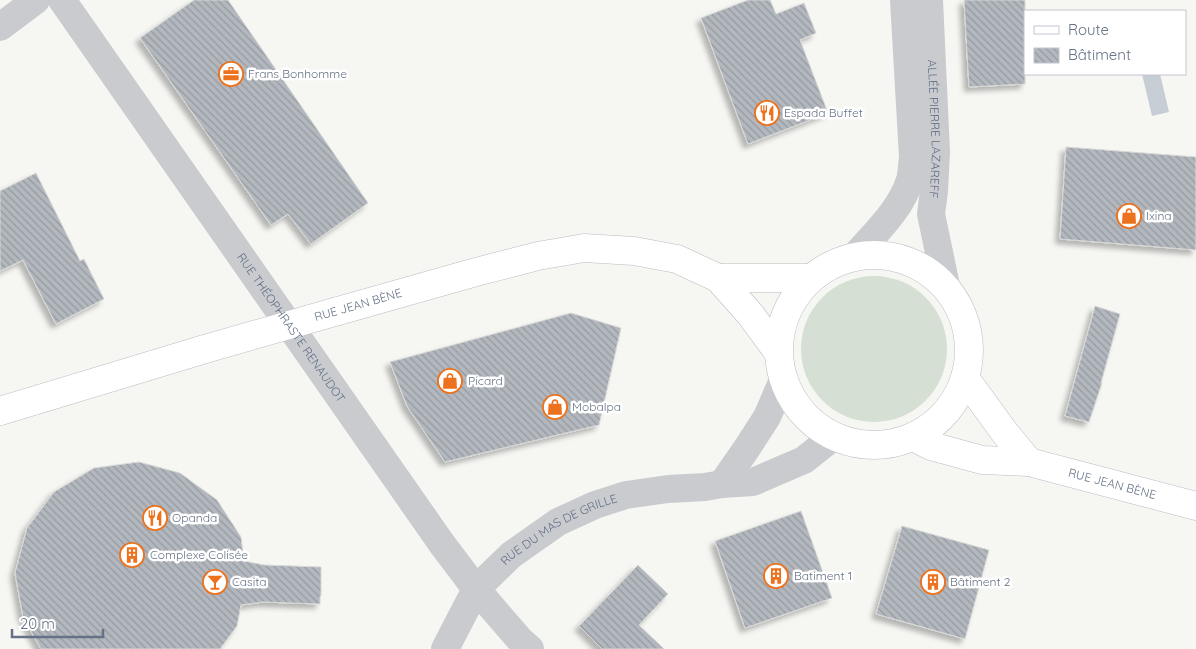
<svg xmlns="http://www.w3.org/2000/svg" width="1196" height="649" font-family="Quicksand,sans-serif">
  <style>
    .green { fill: #d6dfd4 }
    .water { fill: #c6cdd4 }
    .building { fill: url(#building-back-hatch); stroke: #d8d8d6; filter: url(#shadow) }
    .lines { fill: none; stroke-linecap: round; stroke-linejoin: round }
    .major-casing { stroke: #b9bcc0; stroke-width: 29 }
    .minor { stroke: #c9cbcf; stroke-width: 28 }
    .major { stroke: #fff; stroke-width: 28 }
    .major-bridge-casing { stroke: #b9bcc0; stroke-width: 29; stroke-linecap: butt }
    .major-bridge { stroke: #fff; stroke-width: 28 }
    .labels { text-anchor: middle; stroke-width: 5; stroke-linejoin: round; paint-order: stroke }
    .poi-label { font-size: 12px; fill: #647186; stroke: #fff; text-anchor: start }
    .street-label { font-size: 12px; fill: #647186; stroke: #fff }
  </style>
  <defs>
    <pattern id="building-back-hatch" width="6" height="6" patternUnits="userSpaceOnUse" patternTransform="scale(1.25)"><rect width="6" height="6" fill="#b3b8bf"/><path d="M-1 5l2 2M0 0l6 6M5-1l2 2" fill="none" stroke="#959aa1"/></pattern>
    <filter id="shadow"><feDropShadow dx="-4.5" dy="4.5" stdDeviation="2.5" flood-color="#0004"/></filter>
  </defs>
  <rect width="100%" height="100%" fill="#f6f7f3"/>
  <!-- green -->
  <path class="green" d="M801 349a73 73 0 1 1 146 0a73 73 0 1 1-146 0Z"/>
  <!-- water -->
  <path class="water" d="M1142,74H1160L1169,112L1152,116Z"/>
  <!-- building -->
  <path class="building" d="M194,0H228L368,203L311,244L288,214L271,225L140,38Z
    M748,0H770L776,14L804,3L816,33L800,40L828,113L748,144L701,18Z
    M964,0H1025V84L969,87Z
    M1066,147L1196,157V250L1060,239Z
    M36,173L80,261L84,259L104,299L56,324L23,260L0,271V191Z
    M1095,306L1120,314L1101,383H1102L1089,422L1065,416Z
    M571,313L621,328L599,425L445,462L407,406L390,362Z
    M139,462L180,473L217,500L241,537L244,561L264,565L321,567V596H320V604L263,602L241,605L237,626L220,649H41L23,617L15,573L27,528L54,492L94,468Z
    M801,511L832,598L745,628L715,541Z
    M902,526L989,550L965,639L876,614Z
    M638,565L668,594L639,625L664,649H602L579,626Z"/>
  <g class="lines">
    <defs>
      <g id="major">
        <circle cx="874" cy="350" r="95"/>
        <path d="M718,278H810"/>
        <path d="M338,311L476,272L538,256L584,248L634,251L677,259L718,278L750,314L778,352"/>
        <path d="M965,378L1005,433L1029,462"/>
        <path d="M0,411L205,349"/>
        <path id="s4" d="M913,437L931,446L982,460L1029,462L1196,506"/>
      </g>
    </defs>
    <!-- major casing -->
    <use href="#major" class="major-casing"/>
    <!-- minor -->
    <g class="minor">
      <path id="s1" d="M62,0L442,544L476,589L520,640L530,649"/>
      <path id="s2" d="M929,0L936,152L934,191L931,214L946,286"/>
      <path d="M0,27L36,0"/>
      <path d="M856,255C876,232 901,209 910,180C912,172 912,164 913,157L904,0"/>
      <path d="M722,484L745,451L767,417L783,380"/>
      <path id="s3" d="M445,649L476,589L511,555L558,522L595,505L626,495L668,489L705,487L722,484L753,482L804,460L834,436"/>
    </g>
    <!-- major -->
    <use href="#major" class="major"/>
    <defs>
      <path id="major-bridge" d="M205,349L338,311"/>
    </defs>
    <!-- major-bridge casing -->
    <use href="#major-bridge" class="major-bridge-casing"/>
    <!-- major-bridge -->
    <use href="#major-bridge" class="major-bridge"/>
  </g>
  <!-- icons -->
  <defs>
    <symbol id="office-ring" viewBox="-11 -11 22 22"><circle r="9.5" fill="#fff" stroke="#ed721d" stroke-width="1.5"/><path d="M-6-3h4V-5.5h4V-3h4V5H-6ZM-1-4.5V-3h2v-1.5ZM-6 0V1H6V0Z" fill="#ed721d"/></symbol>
    <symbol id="restaurant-ring" viewBox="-11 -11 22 22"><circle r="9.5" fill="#fff" stroke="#ed721d" stroke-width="1.5"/><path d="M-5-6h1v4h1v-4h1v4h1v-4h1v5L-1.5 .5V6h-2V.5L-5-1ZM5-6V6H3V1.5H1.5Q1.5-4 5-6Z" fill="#ed721d"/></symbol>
    <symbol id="shop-ring" viewBox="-11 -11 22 22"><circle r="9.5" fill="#fff" stroke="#ed721d" stroke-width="1.5"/><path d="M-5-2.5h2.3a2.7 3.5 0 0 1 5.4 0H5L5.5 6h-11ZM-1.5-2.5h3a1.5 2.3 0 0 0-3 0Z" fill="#ed721d"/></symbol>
    <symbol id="building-ring" viewBox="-11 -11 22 22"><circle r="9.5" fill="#fff" stroke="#ed721d" stroke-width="1.5"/><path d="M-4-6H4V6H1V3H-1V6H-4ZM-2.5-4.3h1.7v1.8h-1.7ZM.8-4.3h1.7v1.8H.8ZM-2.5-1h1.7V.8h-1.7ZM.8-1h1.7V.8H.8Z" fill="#ed721d"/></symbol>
    <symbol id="bar-ring" viewBox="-11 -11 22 22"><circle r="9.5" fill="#fff" stroke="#ed721d" stroke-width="1.5"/><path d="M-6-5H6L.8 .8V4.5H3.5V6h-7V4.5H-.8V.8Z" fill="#ed721d"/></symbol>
  </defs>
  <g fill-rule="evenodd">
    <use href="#office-ring" x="217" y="60" width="28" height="28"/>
    <use href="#restaurant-ring" x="753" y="99" width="28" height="28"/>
    <use href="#shop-ring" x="1115" y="202" width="28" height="28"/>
    <use href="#shop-ring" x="436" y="367" width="28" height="28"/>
    <use href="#shop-ring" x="541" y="393" width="28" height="28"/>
    <use href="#restaurant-ring" x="141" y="504" width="28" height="28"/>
    <use href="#building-ring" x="118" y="541" width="28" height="28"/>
    <use href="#building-ring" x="762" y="562" width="28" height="28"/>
    <use href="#bar-ring" x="201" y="568" width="28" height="28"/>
    <use href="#building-ring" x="919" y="568" width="28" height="28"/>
  </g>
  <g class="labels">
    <!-- poi labels -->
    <g class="poi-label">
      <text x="248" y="78">Frans Bonhomme</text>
      <text x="784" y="117">Espada Buffet</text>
      <text x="1146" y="220">Ixina</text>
      <text x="468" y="385">Picard</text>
      <text x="572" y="411">Mobalpa</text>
      <text x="172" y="522">Opanda</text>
      <text x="150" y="559">Complexe Colisée</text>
      <text x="794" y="580">Batiment 1</text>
      <text x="232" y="586">Casita</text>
      <text x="950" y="586">Bâtiment 2</text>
    </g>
    <!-- street labels -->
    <g class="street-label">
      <text dy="4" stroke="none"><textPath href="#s2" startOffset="129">ALLÉE PIERRE LAZAREFF</textPath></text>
      <text transform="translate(358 305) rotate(-16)" y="4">RUE JEAN BÈNE</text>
      <text dy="4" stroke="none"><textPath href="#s1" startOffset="400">RUE THÉOPHRASTE RENAUDOT</textPath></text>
      <text dy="4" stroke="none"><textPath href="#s4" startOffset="206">RUE JEAN BÈNE</textPath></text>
      <text dy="4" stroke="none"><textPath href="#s3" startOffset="171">RUE DU MAS DE GRILLE</textPath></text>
    </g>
  </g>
  <!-- legend -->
  <rect x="1024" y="10" width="162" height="65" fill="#ffffff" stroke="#c1c6cf"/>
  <rect x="1034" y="26" width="25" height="8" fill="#ffffff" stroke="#c1c6cf"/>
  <text x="1068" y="35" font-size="15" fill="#647186">Route</text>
  <rect x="1034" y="48" width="25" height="15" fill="url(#building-back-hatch)" stroke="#c1c6cf"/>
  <text x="1068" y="60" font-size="15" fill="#647186">Bâtiment</text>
  <!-- scale -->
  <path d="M12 629v8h91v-8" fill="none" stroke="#647186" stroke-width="2.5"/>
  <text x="20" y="629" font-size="15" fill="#647186" stroke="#ffffff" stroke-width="4" paint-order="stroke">20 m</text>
</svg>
